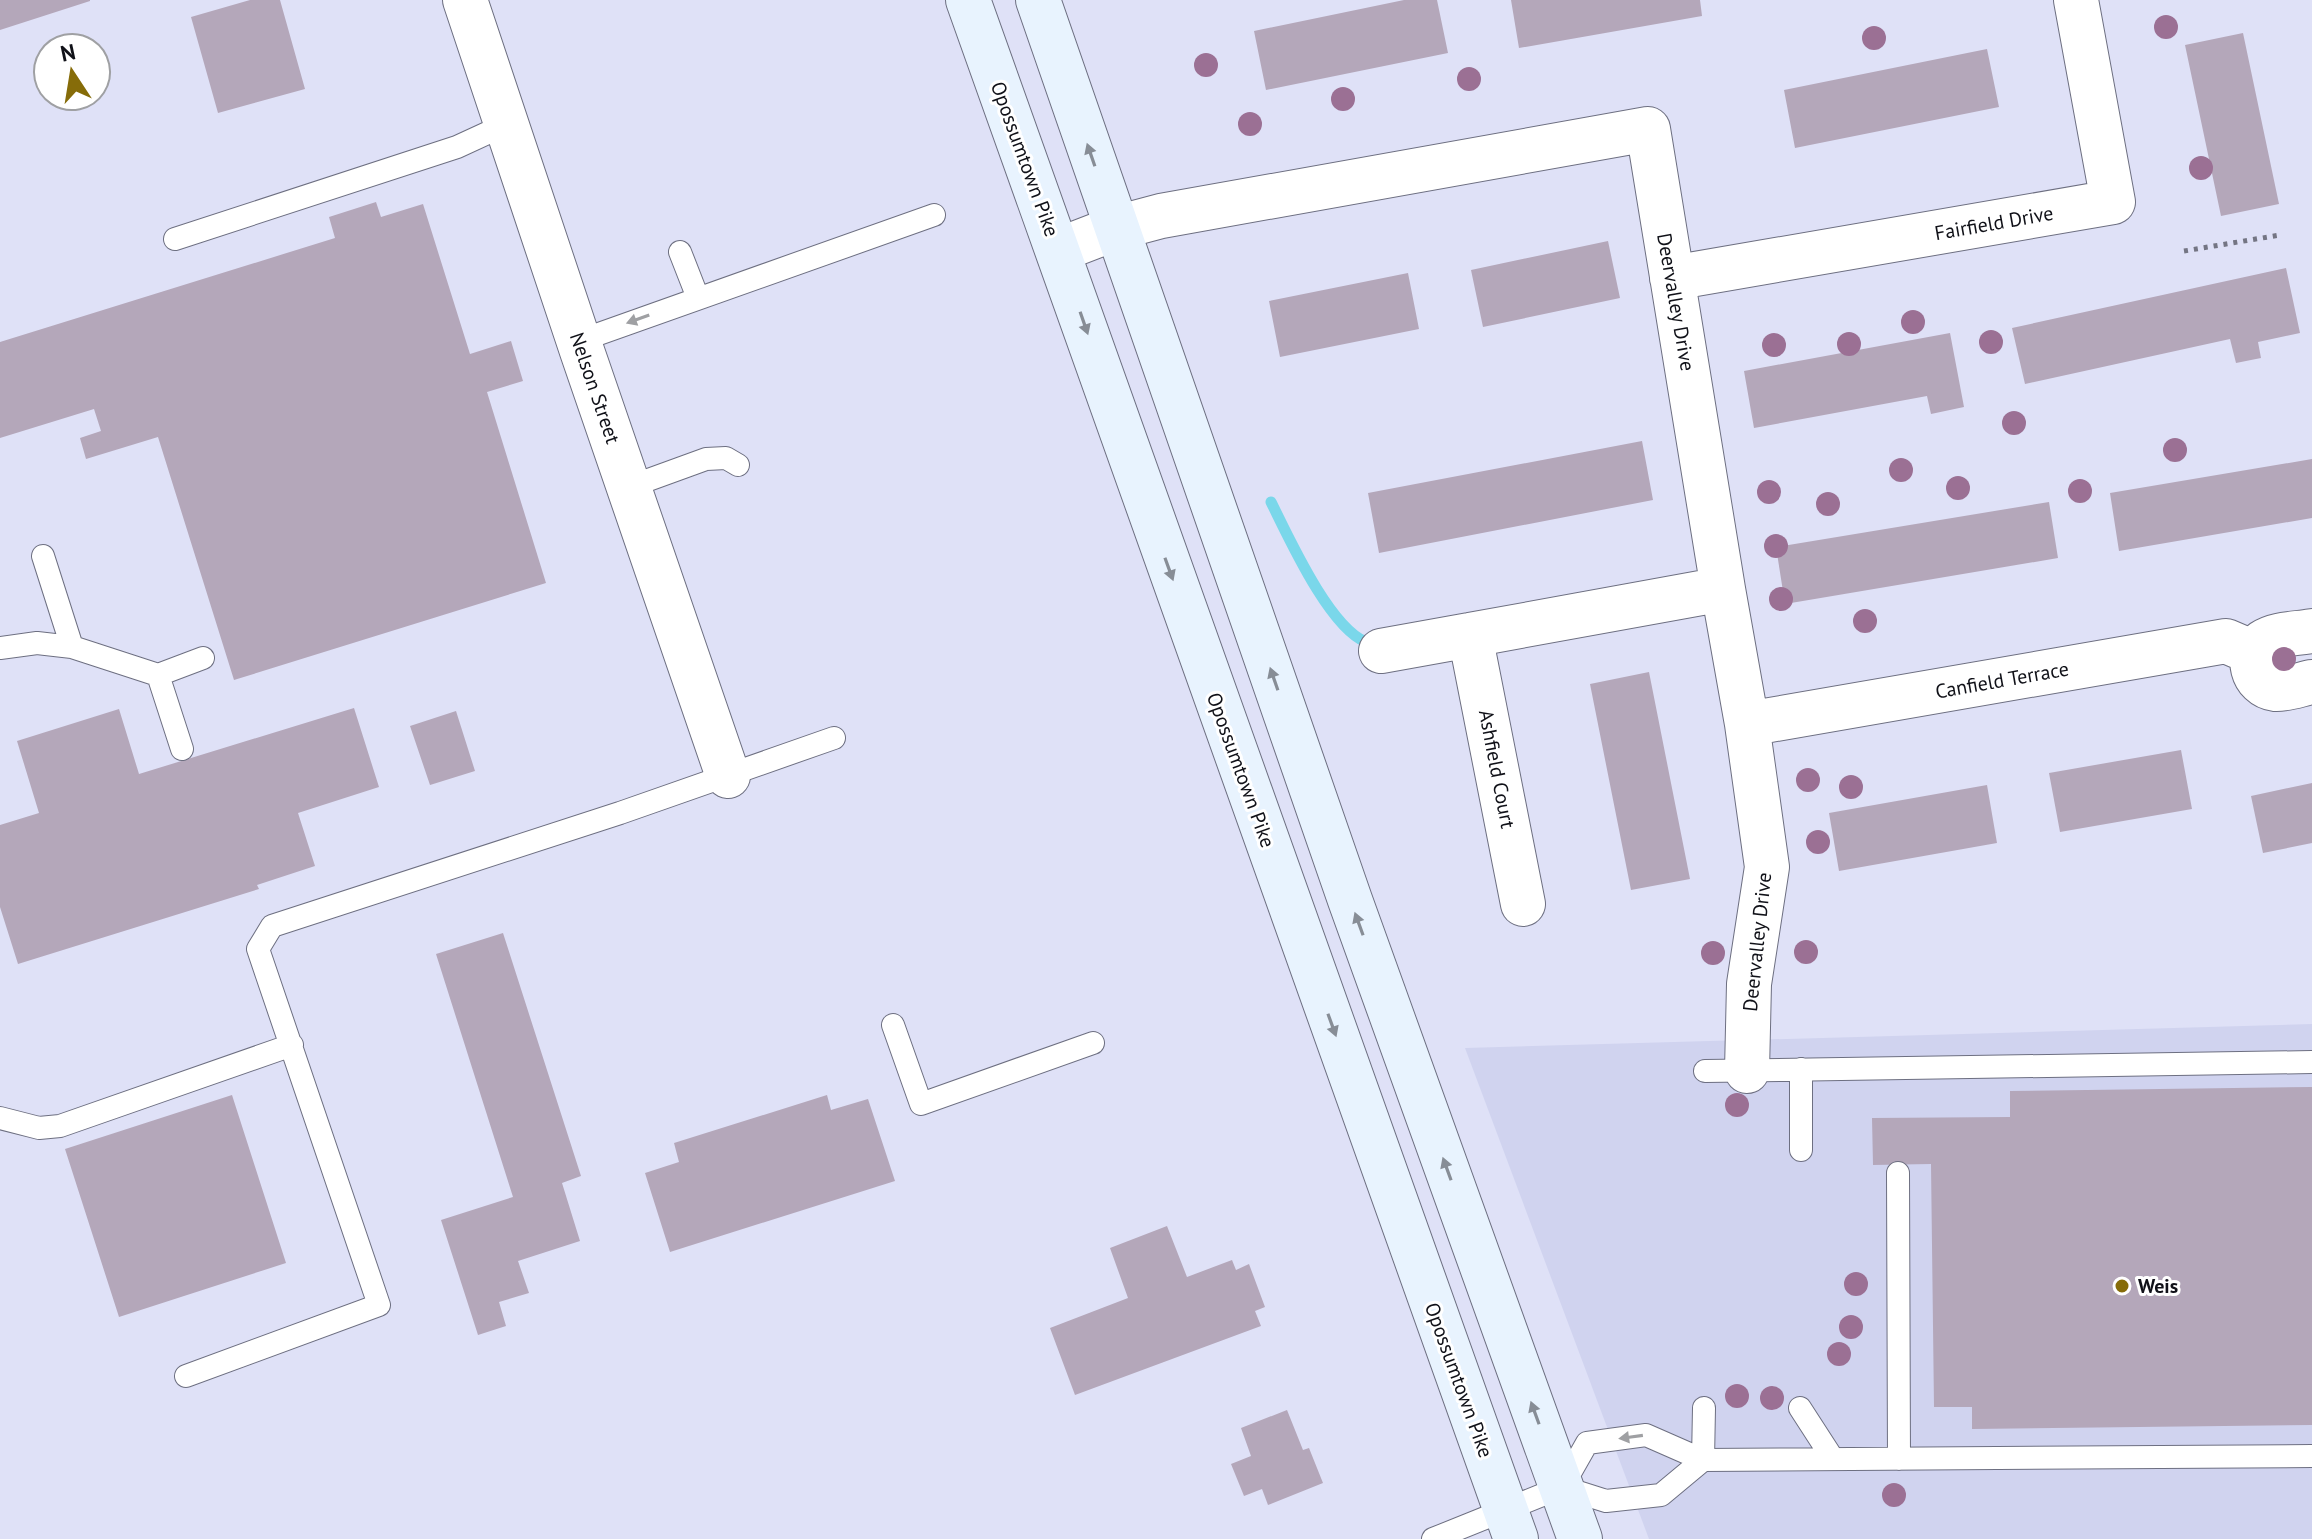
<svg xmlns="http://www.w3.org/2000/svg" width="2312" height="1539" font-family="'PT Sans',sans-serif">
  <style>
    .built { fill: #d0d3ef }
    .lines { fill: none; stroke-linecap: round; stroke-linejoin: round }
    .stream { stroke: #7ad7ea; stroke-width: 11 }
    .building { fill: #b4a7ba }
    .lane-casing { stroke: #6d6f81; stroke-width: 24 }
    .street-casing { stroke: #6d6f81; stroke-width: 46 }
    .secondary-casing { stroke: #6d6f81; stroke-width: 46 }
    .path { stroke: #747583; stroke-width: 5; stroke-dasharray: 4 6; stroke-linecap: butt }
    .lane { stroke: #fff; stroke-width: 22 }
    .street { stroke: #fff; stroke-width: 44 }
    .secondary { stroke: #e8f3fe; stroke-width: 44 }
    .tree { fill: #9b7094 }
    .oneway { fill: #878d96 }
    .oneway2 { fill: #9fa0a3 }
    .poi-dot { fill: #866c09; stroke: #fff; stroke-width: 3 }
    .labels { text-anchor: middle; stroke-width: 6; stroke-linejoin: round; paint-order: stroke }
    .street-label { font-size: 20px; fill: #101118; stroke: #fff }
    .poi-label { font-size: 20px; font-weight: bold; fill: #101118; stroke: #fff; text-anchor: start }
  </style>
  <rect width="100%" height="100%" fill="#dfe1f7"/>
  <!-- built -->
  <path class="built" d="M2312,1024V1539H1649L1465,1048Z"/>
  <g class="lines">
    <!-- stream -->
    <path class="stream" d="M1271,502C1289,538 1329,627 1366,642"/>
  </g>
  <!-- building -->
  <path class="building" d="M0,0H90V1L0,30Z
    M250,0H280L305,89L218,113L191,17Z
    M1404,0H1437L1448,53L1266,90L1254,31Z
    M1511,0H1700L1702,16L1519,48Z
    M2243,33L2279,204L2221,216L2185,45Z
    M1987,49L1999,107L1795,148L1784,90Z
    M376,202L381,217L423,204L470,354L511,341L523,381L487,392L546,583L234,680L158,437L86,459L80,438L101,431L94,409L0,438V342L335,238L329,217Z
    M1608,241L1620,298L1483,327L1471,270Z
    M2286,268L2300,333L2258,342L2261,358L2236,363L2230,339L2025,384L2012,328Z
    M1408,273L1419,329L1280,357L1269,301Z
    M1950,333L1964,407L1931,414L1927,396L1754,428L1744,371Z
    M1642,441L1653,500L1379,553L1368,493Z
    M2312,459V518L2119,551L2110,493Z
    M2049,502L2058,558L1785,604L1776,547Z
    M1649,672L1690,879L1631,890L1590,684Z
    M354,708L379,787L298,813L315,866L257,885L259,889L18,964L0,907V825L39,813L17,741L119,709L139,774Z
    M456,711L475,771L430,785L410,726Z
    M2181,750L2192,809L2060,832L2049,773Z
    M2312,783V843L2263,853L2251,796Z
    M1987,785L1997,843L1839,871L1829,813Z
    M503,933L581,1176L562,1183L580,1241L518,1261L529,1293L499,1302L506,1326L478,1335L441,1220L513,1197L436,954Z
    M2312,1087V1425L1972,1429V1407H1934L1931,1164L1873,1165L1872,1118L2010,1117V1091Z
    M232,1095L286,1263L119,1317L65,1149Z
    M827,1095L831,1110L868,1099L895,1181L670,1252L645,1173L679,1162L674,1143Z
    M1167,1226L1187,1277L1232,1260L1236,1270L1249,1264L1265,1307L1255,1311L1261,1326L1075,1395L1050,1328L1128,1298L1110,1248Z
    M1287,1410L1303,1450L1309,1448L1323,1483L1268,1505L1262,1489L1244,1496L1231,1464L1251,1456L1241,1428Z"/>
  <g class="lines">
    <defs>
      <path id="lane" d="M175,239L457,147L507,124
        M680,252L698,298
        M579,341L934,215
        M629,487L706,459L726,458L738,465
        M43,556L72,647
        M0,648L37,643L72,647L158,675L182,749
        M158,675L203,658
        M893,1025L921,1104L1093,1043
        M1801,1069V1150
        M1705,1071L2312,1062
        M0,1118L39,1128L60,1126L292,1045
        M1898,1173L1899,1459
        M186,1376L379,1305L258,949L272,926L620,813L834,738
        M1800,1408L1833,1459
        M1703,1460L1704,1408
        M1562,1487L1606,1501L1661,1495L1703,1460
        M1433,1539L1562,1487L1587,1443L1646,1435L1703,1460L2312,1456"/>
      <path id="street" d="M465,0L582,351L728,776
        M1059,250L1116,228L1161,216L1648,129L1723,589L1747,724L1767,867L1749,984L1747,1071
        M1672,278L2113,202L2076,0
        M2312,631C2297,634 2276,633 2263,642C2244,655 2252,686 2275,689C2286,690 2301,684 2312,682
        M1381,651L1470,635
        M1747,724L2226,641L2254,653
        M1523,904L1470,635L1723,589"/>
      <path id="secondary" d="M968,0L1516,1539
        M1038,0L1350,900L1580,1539"/>
    </defs>
    <!-- lane casing -->
    <use href="#lane" class="lane-casing"/>
    <!-- street casing -->
    <use href="#street" class="street-casing"/>
    <!-- secondary casing -->
    <use href="#secondary" class="secondary-casing"/>
    <!-- path -->
    <path class="path" d="M2184,251L2280,235"/>
    <!-- lane -->
    <use href="#lane" class="lane"/>
    <!-- street -->
    <use href="#street" class="street"/>
    <!-- secondary -->
    <use href="#secondary" class="secondary"/>
  </g>
  <!-- trees -->
  <g class="tree">
    <circle cx="2166" cy="27" r="12"/>
    <circle cx="1874" cy="38" r="12"/>
    <circle cx="1206" cy="65" r="12"/>
    <circle cx="1469" cy="79" r="12"/>
    <circle cx="1343" cy="99" r="12"/>
    <circle cx="1250" cy="124" r="12"/>
    <circle cx="2201" cy="168" r="12"/>
    <circle cx="1913" cy="322" r="12"/>
    <circle cx="1991" cy="342" r="12"/>
    <circle cx="1849" cy="344" r="12"/>
    <circle cx="1774" cy="345" r="12"/>
    <circle cx="2014" cy="423" r="12"/>
    <circle cx="2175" cy="450" r="12"/>
    <circle cx="1901" cy="470" r="12"/>
    <circle cx="1958" cy="488" r="12"/>
    <circle cx="2080" cy="491" r="12"/>
    <circle cx="1769" cy="492" r="12"/>
    <circle cx="1828" cy="504" r="12"/>
    <circle cx="1776" cy="546" r="12"/>
    <circle cx="1781" cy="599" r="12"/>
    <circle cx="1865" cy="621" r="12"/>
    <circle cx="2284" cy="659" r="12"/>
    <circle cx="1808" cy="780" r="12"/>
    <circle cx="1851" cy="787" r="12"/>
    <circle cx="1818" cy="842" r="12"/>
    <circle cx="1806" cy="952" r="12"/>
    <circle cx="1713" cy="953" r="12"/>
    <circle cx="1737" cy="1105" r="12"/>
    <circle cx="1856" cy="1284" r="12"/>
    <circle cx="1851" cy="1327" r="12"/>
    <circle cx="1839" cy="1354" r="12"/>
    <circle cx="1737" cy="1396" r="12"/>
    <circle cx="1772" cy="1398" r="12"/>
    <circle cx="1894" cy="1495" r="12"/>
  </g>
  <!-- one-way arrows -->
  <defs><path id="oneway-solid" d="M-6-.8H1V-3.2L6.5 0L1 3.2V.8H-6Z" transform="scale(2)"/></defs>
  <g class="oneway">
    <use href="#oneway-solid" transform="translate(1091 155) rotate(-109)"/>
    <use href="#oneway-solid" transform="translate(1084 323) rotate(71)"/>
    <use href="#oneway-solid" transform="translate(1169 569) rotate(70)"/>
    <use href="#oneway-solid" transform="translate(1274 679) rotate(-109)"/>
    <use href="#oneway-solid" transform="translate(1359 924) rotate(-110)"/>
    <use href="#oneway-solid" transform="translate(1332 1025) rotate(70)"/>
    <use href="#oneway-solid" transform="translate(1447 1169) rotate(-110)"/>
    <use href="#oneway-solid" transform="translate(1535 1413) rotate(-110)"/>
  </g>
  <g class="oneway2">
    <use href="#oneway-solid" transform="translate(638 319) rotate(160)"/>
    <use href="#oneway-solid" transform="translate(1631 1437) rotate(172)"/>
  </g>
  <!-- markers -->
  <circle class="poi-dot" cx="2122" cy="1286" r="8"/>
  <g class="labels">
    <!-- street labels -->
    <g class="street-label">
      <text transform="translate(1025 159) rotate(70)" y="7">Opossumtown Pike</text>
      <text transform="translate(1994 223) rotate(-10)" y="7">Fairfield Drive</text>
      <text transform="translate(1676 302) rotate(80)" y="7">Deervalley Drive</text>
      <text transform="translate(595 388) rotate(71)" y="7">Nelson Street</text>
      <text transform="translate(2002 680) rotate(-10)" y="7">Canfield Terrace</text>
      <text transform="translate(1497 769) rotate(79)" y="7">Ashfield Court</text>
      <text transform="translate(1241 770) rotate(70)" y="7">Opossumtown Pike</text>
      <text transform="translate(1757 942) rotate(-84)" y="7">Deervalley Drive</text>
      <text transform="translate(1459 1380) rotate(70)" y="7">Opossumtown Pike</text>
    </g>
    <!-- poi labels -->
    <g class="poi-label">
      <text x="2138" y="1293">Weis</text>
    </g>
  </g>
  <!-- north arrow -->
  <g transform="translate(72 72) rotate(348)"><circle r="38" fill="#ffffff" stroke="#9fa0a3" stroke-width="2"/>
  <path d="M0-6L14 30L0 20L-14 30Z" fill="#866c09"/>
  <text y="-12" font-size="22" font-weight="bold" text-anchor="middle" fill="#101118">N</text>
  </g>
</svg>
